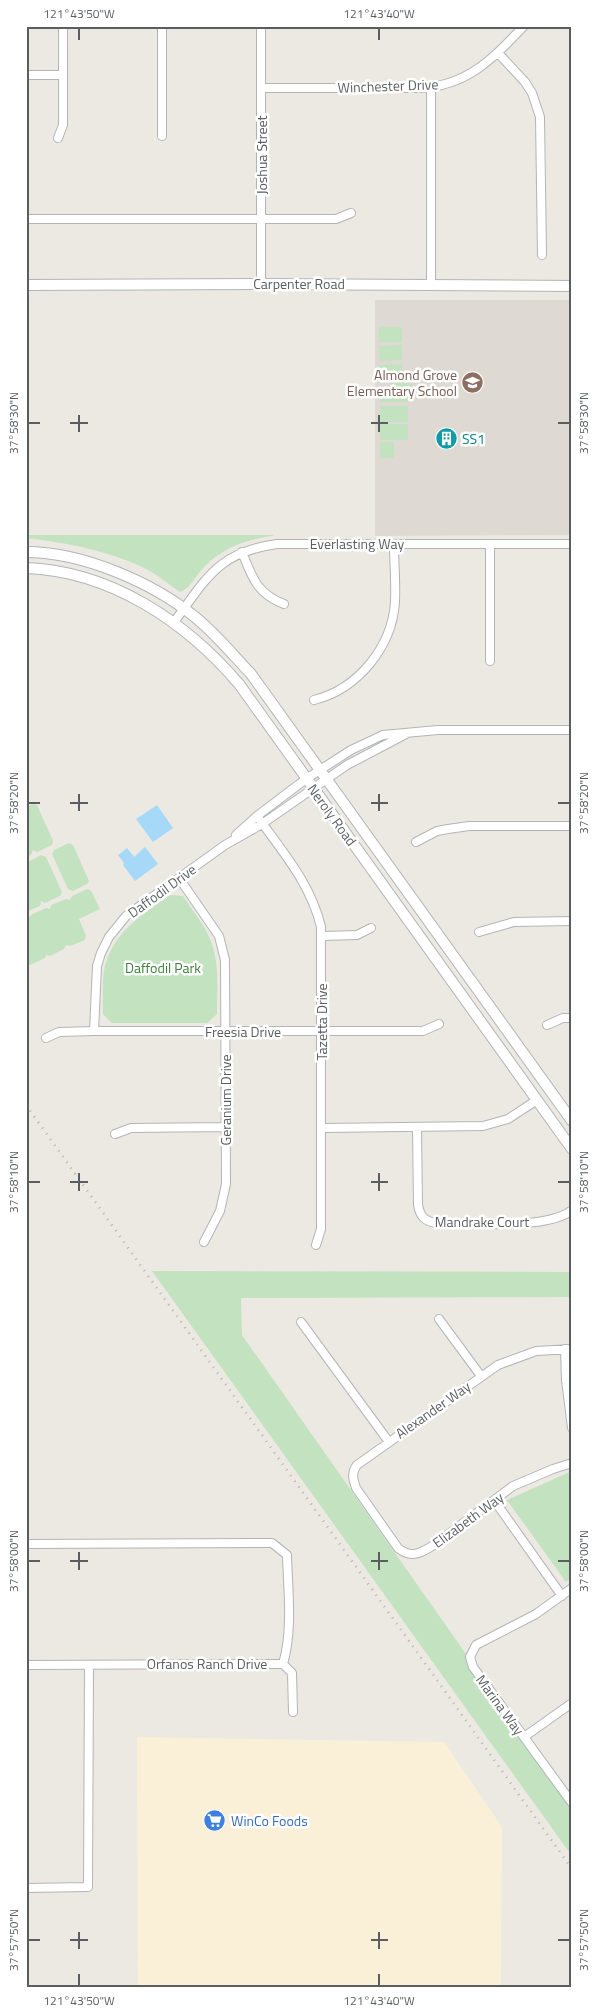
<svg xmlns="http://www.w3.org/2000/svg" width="598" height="2014" font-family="'Titillium Web',sans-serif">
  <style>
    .commercial { fill: #faf0d8 }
    .education { fill: #dedad3 }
    .green { fill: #c2e2c0 }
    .water { fill: #a6d9f8 }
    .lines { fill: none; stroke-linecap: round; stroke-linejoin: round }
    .minor-casing { stroke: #b2b5b8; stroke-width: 10 }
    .tertiary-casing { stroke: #b2b5b8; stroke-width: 12 }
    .minor { stroke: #fff; stroke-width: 8 }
    .tertiary { stroke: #fff; stroke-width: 10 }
    .rail { stroke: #b0b1b1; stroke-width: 2.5; stroke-dasharray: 1 6; stroke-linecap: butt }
    .ticks { fill: none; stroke: #5a5e61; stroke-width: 2 }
    .labels { text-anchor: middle; stroke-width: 5; stroke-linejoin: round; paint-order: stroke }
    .street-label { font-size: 14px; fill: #5a5e61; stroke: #fff }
    .education-label { font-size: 14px; fill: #785e54; stroke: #fff; text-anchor: end }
    .culture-label { font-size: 14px; fill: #0d838f; stroke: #fff; text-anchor: start }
    .park-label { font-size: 14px; fill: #3c7f3b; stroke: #fff }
    .shop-label { font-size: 14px; fill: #366cbe; stroke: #fff; text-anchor: start }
    .neatline { fill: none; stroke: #5a5e61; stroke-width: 2 }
    .ticks-label { font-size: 12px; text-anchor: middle; fill: #5a5e61 }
  </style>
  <rect width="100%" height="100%" fill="#ece9e2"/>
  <!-- commercial -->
  <path class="commercial" d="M137,1737L444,1742L502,1827L501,1988H138Z"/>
  <!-- education -->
  <path class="education" d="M375,300H572V535L375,536Z"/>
  <!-- green -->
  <path class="green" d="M379,327H402V342H379Z
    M402,345V360L380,361L379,346Z
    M402,364V379L380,380L379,365Z
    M391,383H412V402H380V387H391Z
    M380,406H408V422H380Z
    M380,424H408V440H380Z
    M380,442H394V458H380Z
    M26,535H273V536C246,539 223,548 204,567C195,576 191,588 180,592C170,585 159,576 148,570C114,552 64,542 26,538Z
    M33,804L37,805L53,841L52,845L37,852L33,850L31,855L26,857V807Z
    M69,843L73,845L89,881L87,884L73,891L68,889L52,854L54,850Z
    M41,855L46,857L62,892L60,896L45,903L41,901L40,906L26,912V863Z
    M87,889L91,891L100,909L79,919L86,936L85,940L70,946L66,945L64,949L50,956L46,955L45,958L30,965L26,964V917L29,918L31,915L46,908L50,909L51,905L66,899L70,900L72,896Z
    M170,895L183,896C192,910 204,924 210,939C220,962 217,990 217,1014L207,1023H112L103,1014C103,1000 102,985 104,971C111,934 141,915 170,895Z
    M152,1271L572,1272V1297L241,1298L242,1335L572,1805V1856Z
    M572,1471V1577L566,1582L507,1500Z"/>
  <!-- water -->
  <path class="water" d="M157,805L173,828L153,842L136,819Z
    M145,847L158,864L135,881L123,865L124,863L118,855L127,848L134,857Z"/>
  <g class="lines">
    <defs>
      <path id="minor" d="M162,26V136
        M498,53L525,82L532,93L540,117L542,255
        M26,75H63
        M262,88H420C468,86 493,58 524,26
        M431,88V286
        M58,138L63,125V26
        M26,219H336L351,213
        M261,284V26
        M490,544V661
        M242,552C252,577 257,594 284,604
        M174,622C207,578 218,552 277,544H572
        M314,700C358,689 392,647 395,602C396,583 394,563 394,544
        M257,816C282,851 311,884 321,927V1229L316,1245
        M236,835L257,816L306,779L351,750L383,735L438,730H572
        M416,842L437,831L448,829L469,826H572
        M179,878L219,936L225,960L226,1184L220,1211L204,1242
        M479,932L514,922L572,921
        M322,936L357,935L371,928
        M547,1025L563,1018H572
        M94,1031L97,966L101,953L109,937L126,916L225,845L262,824L347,765L406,734
        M46,1038L59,1032L94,1031H423L439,1024
        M322,1128L483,1126L508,1119L537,1100
        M417,1128L418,1205C420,1216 424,1221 436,1223C468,1223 549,1230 572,1210
        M115,1134L131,1128L225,1127
        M439,1319L481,1376
        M301,1322L389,1442
        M565,1349L566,1380L572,1428
        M572,1349L536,1351L498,1365L357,1465C351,1473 353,1479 356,1488L398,1548C411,1559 421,1553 434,1545L513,1486L553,1469L572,1463
        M494,1500L562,1596
        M26,1544L272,1543L287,1555C288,1591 293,1630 283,1664L26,1665
        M572,1588L536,1614L476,1645L470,1657L473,1667L572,1803
        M283,1664L292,1673L293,1712
        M524,1737L572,1703
        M26,1888L88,1887L89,1665"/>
      <path id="tertiary" d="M26,285L261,284L572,286
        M26,552C82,552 152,582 195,617C216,634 233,655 251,674L572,1121
        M26,568C111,571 186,622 239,684L572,1149"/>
    </defs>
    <!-- minor casing -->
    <use href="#minor" class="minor-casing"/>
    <!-- tertiary casing -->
    <use href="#tertiary" class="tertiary-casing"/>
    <!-- minor -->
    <use href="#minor" class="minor"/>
    <!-- tertiary -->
    <use href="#tertiary" class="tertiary"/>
    <!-- rail -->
    <path class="rail" d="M26,1105L572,1869"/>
  </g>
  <!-- ticks -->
  <path class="ticks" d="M79,28V40M379,28V40M79,415V432M379,415V432M28,423H40M70,423H88M371,423H388M558,423H570M79,794V811M379,794V811M28,803H40M70,803H88M371,803H388M558,803H570M79,1173V1191M379,1173V1191M28,1182H40M70,1182H88M371,1182H388M558,1182H570M79,1552V1570M379,1552V1570M28,1561H40M70,1561H88M371,1561H388M558,1561H570M79,1932V1949M379,1932V1949M28,1940H40M70,1940H88M371,1940H388M558,1940H570M79,1974V1986M379,1974V1986"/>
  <!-- icons -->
  <defs>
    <symbol id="school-disc" viewBox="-11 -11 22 22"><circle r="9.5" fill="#8d6e63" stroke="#fff"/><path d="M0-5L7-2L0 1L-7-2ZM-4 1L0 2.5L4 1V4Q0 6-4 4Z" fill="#fff"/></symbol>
    <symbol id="building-disc" viewBox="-11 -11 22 22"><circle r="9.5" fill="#0f9aa8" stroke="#fff"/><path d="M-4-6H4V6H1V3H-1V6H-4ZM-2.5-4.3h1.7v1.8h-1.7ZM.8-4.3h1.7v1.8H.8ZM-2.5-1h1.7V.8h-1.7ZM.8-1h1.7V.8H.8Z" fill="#fff"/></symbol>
    <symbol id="supermarket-disc" viewBox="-11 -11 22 22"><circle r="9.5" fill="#3f7fe0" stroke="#fff"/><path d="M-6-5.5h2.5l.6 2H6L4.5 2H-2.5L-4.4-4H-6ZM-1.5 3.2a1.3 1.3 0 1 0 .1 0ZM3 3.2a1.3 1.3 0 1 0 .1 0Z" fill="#fff"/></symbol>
  </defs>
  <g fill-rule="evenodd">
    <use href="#school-disc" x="460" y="370" width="25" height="25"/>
    <use href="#building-disc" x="434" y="426" width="25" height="25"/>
    <use href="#supermarket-disc" x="202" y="1808" width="25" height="25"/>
  </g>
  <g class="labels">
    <!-- street labels -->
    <g class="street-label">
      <text transform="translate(388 86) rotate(-2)" y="5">Winchester Drive</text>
      <text transform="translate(262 155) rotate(-90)" y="5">Joshua Street</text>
      <text x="299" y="289">Carpenter Road</text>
      <text x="357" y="549">Everlasting Way</text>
      <text transform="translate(332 815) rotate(54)" y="5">Neroly Road</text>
      <text transform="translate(162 891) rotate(-36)" y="5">Daffodil Drive</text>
      <text transform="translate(322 1022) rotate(-90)" y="5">Tazetta Drive</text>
      <text x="243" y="1037">Freesia Drive</text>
      <text transform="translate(226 1100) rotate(-90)" y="5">Geranium Drive</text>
      <text x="482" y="1227">Mandrake Court</text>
      <text transform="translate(433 1410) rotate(-35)" y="5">Alexander Way</text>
      <text transform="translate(468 1520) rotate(-36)" y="5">Elizabeth Way</text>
      <text x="207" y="1669">Orfanos Ranch Drive</text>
      <text transform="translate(500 1705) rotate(54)" y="5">Marina Way</text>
    </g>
    <!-- education labels -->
    <g class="education-label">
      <text x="457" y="380">Almond Grove<tspan x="457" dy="16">Elementary School</tspan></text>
    </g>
    <!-- culture labels -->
    <g class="culture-label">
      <text x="462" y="444">SS1</text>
    </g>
    <!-- park labels -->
    <g class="park-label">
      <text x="163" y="973">Daffodil Park</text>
    </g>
    <!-- shop labels -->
    <g class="shop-label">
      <text x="231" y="1826">WinCo Foods</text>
    </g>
  </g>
  <!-- border -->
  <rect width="598" height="2014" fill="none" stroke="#ffffff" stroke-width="55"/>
  <rect x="28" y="28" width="542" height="1958" class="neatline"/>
  <g class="ticks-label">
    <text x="79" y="18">121°43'50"W</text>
    <text x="379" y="18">121°43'40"W</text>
    <text transform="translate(14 423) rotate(-90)" y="4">37°58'30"N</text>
    <text transform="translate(584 423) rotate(-90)" y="4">37°58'30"N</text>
    <text transform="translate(14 803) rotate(-90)" y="4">37°58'20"N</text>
    <text transform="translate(584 803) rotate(-90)" y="4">37°58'20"N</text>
    <text transform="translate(14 1182) rotate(-90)" y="4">37°58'10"N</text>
    <text transform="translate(584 1182) rotate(-90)" y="4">37°58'10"N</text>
    <text transform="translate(14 1561) rotate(-90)" y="4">37°58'00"N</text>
    <text transform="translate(584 1561) rotate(-90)" y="4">37°58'00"N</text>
    <text transform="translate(14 1940) rotate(-90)" y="4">37°57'50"N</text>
    <text transform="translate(584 1940) rotate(-90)" y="4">37°57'50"N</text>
    <text x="79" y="2005">121°43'50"W</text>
    <text x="379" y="2005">121°43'40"W</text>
  </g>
</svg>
